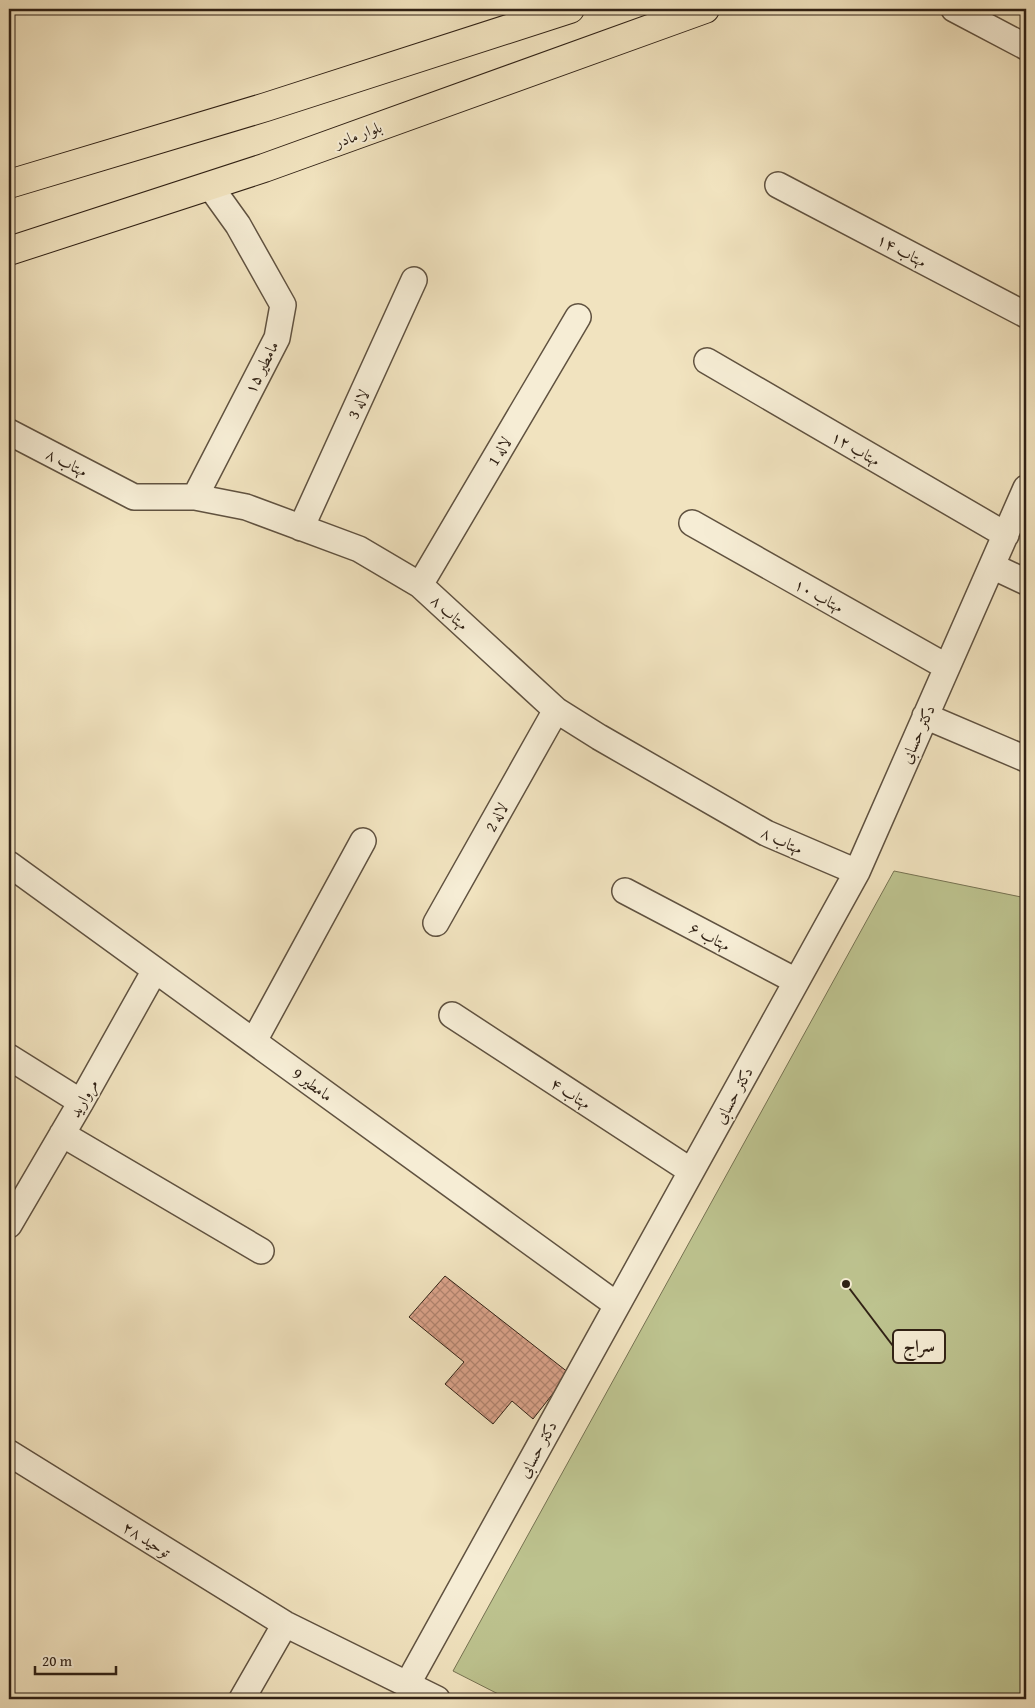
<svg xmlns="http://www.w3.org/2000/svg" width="1035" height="1708" font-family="'Gentium Book Plus',Amiri,serif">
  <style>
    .green { fill: #bdc38f; stroke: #767252 }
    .building { fill: url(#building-cross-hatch); stroke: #302115 }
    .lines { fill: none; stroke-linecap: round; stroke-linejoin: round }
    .street-casing { stroke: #605240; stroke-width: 28 }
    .primary-casing { stroke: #302115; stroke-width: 30 }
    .street { stroke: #f6edd5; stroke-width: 25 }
    .primary { stroke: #f1e3bf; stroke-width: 28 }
    .labels { text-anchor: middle; stroke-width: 4; stroke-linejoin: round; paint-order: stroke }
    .street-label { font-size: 16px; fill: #302115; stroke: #f6edd5 }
    .leader { fill: none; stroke: #302115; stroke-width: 2 }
    .callout-dot { fill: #302115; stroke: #f6edd5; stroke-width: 2 }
    .callout { fill: #f6edd5; stroke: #302115; stroke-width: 2 }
    .callout-label { font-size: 18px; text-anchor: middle; font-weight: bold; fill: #302115 }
  </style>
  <defs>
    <pattern id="building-cross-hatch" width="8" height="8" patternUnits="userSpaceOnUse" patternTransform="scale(1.25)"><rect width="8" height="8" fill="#dba38b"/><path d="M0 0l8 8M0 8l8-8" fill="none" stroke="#b28470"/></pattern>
  </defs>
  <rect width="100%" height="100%" fill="#f1e3bf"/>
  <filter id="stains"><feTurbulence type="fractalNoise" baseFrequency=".004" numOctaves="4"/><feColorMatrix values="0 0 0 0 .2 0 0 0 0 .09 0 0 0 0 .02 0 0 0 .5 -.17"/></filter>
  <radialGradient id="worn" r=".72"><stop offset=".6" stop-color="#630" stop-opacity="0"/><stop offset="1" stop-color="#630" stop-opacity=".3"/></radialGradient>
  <!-- green -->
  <path class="green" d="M894,871L1026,898V1699H508L453,1671Z"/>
  <!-- building -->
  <path class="building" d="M445,1276L569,1373L533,1419L512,1401L493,1424L445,1384L464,1362L409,1317Z"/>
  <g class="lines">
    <defs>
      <path id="street" d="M954,9L1026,47
        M778,185L1026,315
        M707,361L1006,535
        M9,432L134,497H195L246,507L359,549L420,585L556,710L599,737L766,833L857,872
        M195,497L277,338L283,305L238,225L210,186
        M692,523L947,667
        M301,528L414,280
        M992,566L1026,582
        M420,585L578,317
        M925,716L1026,759
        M9,864L617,1305
        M625,891L796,981
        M436,923L556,710
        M452,1015L691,1171
        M254,1041L363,841
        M9,1057L81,1102
        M62,1134L261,1251
        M9,1225L81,1102L155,970
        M9,1453L285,1624L437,1699
        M407,1685L857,872L1026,488
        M242,1699L285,1624"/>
      <path id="primary" d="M9,184L266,107L570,9
        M9,251L264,168L705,9"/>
    </defs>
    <!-- street casing -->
    <use href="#street" class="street-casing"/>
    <!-- primary casing -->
    <use href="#primary" class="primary-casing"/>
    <!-- street -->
    <use href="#street" class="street"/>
    <!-- primary -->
    <use href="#primary" class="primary"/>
  </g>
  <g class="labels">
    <!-- street labels -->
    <g class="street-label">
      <text transform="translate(358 134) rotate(-20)" y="6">بلوار مادر</text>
      <text transform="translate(902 250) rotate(28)" y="6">مهتاب ۱۴</text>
      <text transform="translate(261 367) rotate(-63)" y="6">مامطیر ۱۵</text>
      <text transform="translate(358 404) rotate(-65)" y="6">لاله 3</text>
      <text transform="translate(856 448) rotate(30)" y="6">مهتاب ۱۲</text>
      <text transform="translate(499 451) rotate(-59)" y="6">لاله 1</text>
      <text transform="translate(67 462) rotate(27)" y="6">مهتاب ۸</text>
      <text transform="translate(819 595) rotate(29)" y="6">مهتاب ۱۰</text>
      <text transform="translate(450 612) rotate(42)" y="6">مهتاب ۸</text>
      <text transform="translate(917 734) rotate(-66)" y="6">دکتر حسابی</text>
      <text transform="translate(496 817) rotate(-61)" y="6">لاله 2</text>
      <text transform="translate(782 840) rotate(25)" y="6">مهتاب ۸</text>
      <text transform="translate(710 936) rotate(28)" y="6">مهتاب ۶</text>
      <text transform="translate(313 1084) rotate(36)" y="6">مامطیر 9</text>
      <text transform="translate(571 1093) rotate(33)" y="6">مهتاب ۴</text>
      <text transform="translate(733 1095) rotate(-61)" y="6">دکتر حسابی</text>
      <text transform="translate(83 1098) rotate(-60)" y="6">مروارید</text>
      <text transform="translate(537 1449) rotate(-61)" y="6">دکتر حسابی</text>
      <text transform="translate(147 1539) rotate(32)" y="6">توحید ۲۸</text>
    </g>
  </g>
  <!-- callouts -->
  <path class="leader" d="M846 1284L893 1346"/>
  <circle class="callout-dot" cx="846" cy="1284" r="5"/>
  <rect class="callout" x="893" y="1330" width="52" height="33" rx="5"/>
  <g class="callout-label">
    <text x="919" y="1352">سراج</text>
  </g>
  <!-- margin -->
  <rect width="1035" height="1708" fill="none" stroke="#f1e3bf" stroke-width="30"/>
  <rect x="10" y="10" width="1015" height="1688" fill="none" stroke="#302115" stroke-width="2.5"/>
  <rect x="15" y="15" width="1005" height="1678" fill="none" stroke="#302115"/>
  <!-- scale -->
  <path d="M35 1666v8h81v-8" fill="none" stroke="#302115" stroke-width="2.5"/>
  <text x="42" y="1666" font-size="15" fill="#302115" stroke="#f6edd5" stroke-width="4" paint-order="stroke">20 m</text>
  <rect width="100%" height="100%" filter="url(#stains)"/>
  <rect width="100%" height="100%" fill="url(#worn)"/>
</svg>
